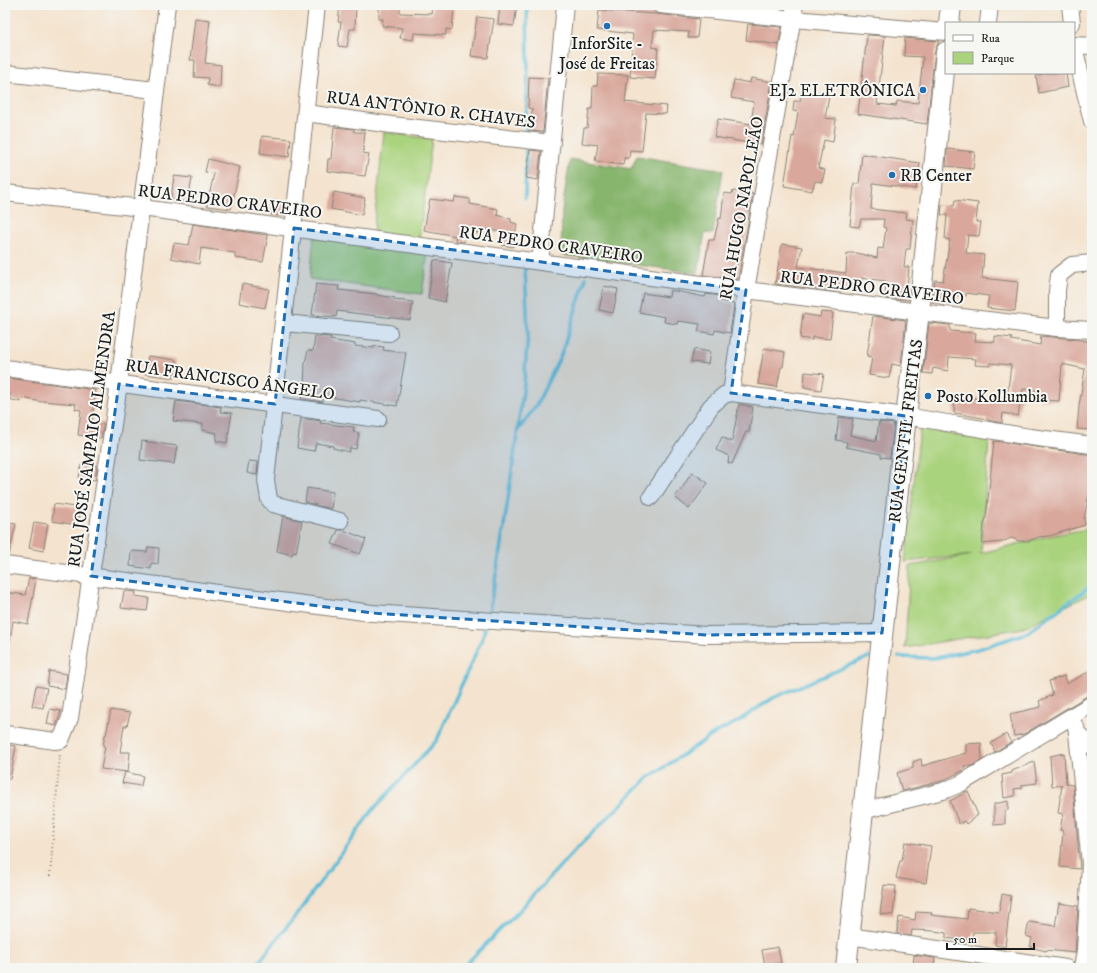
<svg xmlns="http://www.w3.org/2000/svg" width="1097" height="973" font-family="'IM FELL DW Pica',serif">
  <style>
    .green { fill: #aad37e; stroke: #63784d }
    .forest { fill: #87b56d; stroke: #526844 }
    .lines { fill: none; stroke-linecap: round; stroke-linejoin: round }
    .stream { stroke: #59bcd7; stroke-width: 3.5 }
    .building { fill: #d9a79b }
    .minor-casing { stroke: #888075; stroke-width: 18 }
    .major-casing { stroke: #888075; stroke-width: 22 }
    .path { stroke: #888075; stroke-width: 2; stroke-dasharray: 1 3; stroke-linecap: butt }
    .minor { stroke: #fff; stroke-width: 16 }
    .major { stroke: #fff; stroke-width: 20 }
    .marked { fill: #1f6fb2; fill-opacity: 0.2; stroke: #1f6fb2; stroke-width: 3; stroke-dasharray: 8 5; stroke-linejoin: round }
    .poi-dot { fill: #1f6fb2; stroke: #f6f6f2; stroke-width: 1.5 }
    .labels { text-anchor: middle; stroke-width: 4; stroke-linejoin: round; paint-order: stroke }
    .poi-label { font-size: 17px; fill: #1c1c1c; stroke: #f6f6f2; text-anchor: start }
    .street-label { font-size: 17px; fill: #1c1c1c; stroke: #f6f6f2 }
  </style>
  <rect width="100%" height="100%" fill="#f6f6f2"/>
  <filter id="ink" filterUnits="userSpaceOnUse"><feTurbulence type="fractalNoise" baseFrequency=".025" numOctaves="2"/><feDisplacementMap in="SourceGraphic" scale="8" xChannelSelector="R" yChannelSelector="G"/><feConvolveMatrix kernelMatrix="1 2 1 2 8 2 1 2 1" color-interpolation-filters="sRGB"/></filter>
  <filter id="wash" filterUnits="userSpaceOnUse"><feTurbulence type="fractalNoise" baseFrequency=".012" numOctaves="4" result="noise"/><feDisplacementMap in="SourceGraphic" scale="16" xChannelSelector="R" yChannelSelector="G"/><feGaussianBlur stdDeviation="0.9" result="paint"/><feColorMatrix in="noise" values="0 0 0 0 0 0 0 0 0 0 0 0 0 0 0 0 0 1.4 0 .05"/><feComposite in="paint" operator="in"/></filter>
  <g filter="url(#wash)">
    <rect width="100%" height="100%" fill="#f4e3ce"/>
    <!-- green -->
    <path class="green" d="M384,132L432,139L419,240L373,234Z
      M314,237L428,253L422,294L310,279Z
      M920,428L989,441L981,553L1049,536L1092,528V593L1023,628L905,648L910,566L972,555L905,562Z"/>
    <!-- forest -->
    <path class="forest" d="M637,156L723,170L713,234L705,233L698,273L561,255L562,210L570,159L631,169Z"/>
    <g class="lines">
      <!-- stream -->
      <path class="stream" d="M526,131L528,61L527,5
        M525,198L526,150
        M592,259L594,250
        M519,429L537,404L561,355L586,278
        M488,616L497,570L507,506L524,384L528,333L525,268
        M899,657L935,658L978,649L1027,633L1092,585
        M254,968L297,914L372,811L437,740L483,637L486,624
        M462,968L522,908L571,854L648,778L717,732L737,722L773,698L869,657"/>
    </g>
    <g id="blocks">
      <!-- building -->
      <path class="building" d="M340,5H356L355,29H350L347,47L338,46L341,22H338Z
        M379,5H400V13L432,14L433,5L454,7L452,30L446,29V35L414,33L413,40L400,38L402,28L382,26L383,19H379Z
        M500,5H517L514,26L498,24Z
        M599,10L656,14L699,19L697,38H688L689,32L654,30L652,47L658,48L655,79L630,77L633,34L597,30Z
        M477,17L494,19L488,58L471,56Z
        M195,18L210,20L205,63L221,65L220,87L207,85L208,78L194,77L195,60H190Z
        M748,24L782,27L779,45L746,40Z
        M867,35L885,36L877,104L896,106L897,101L918,103L923,57L904,56L905,38L939,41L935,51L927,124L858,114Z
        M1047,73H1066L1068,87L1039,93L1036,76Z
        M598,74L628,75L625,102L667,106L666,114L646,113L642,151L630,150L629,158H624L623,165L595,161L598,145L582,143L584,128H587L589,109H592L593,86H597Z
        M529,77L548,78L543,132L529,131L532,109L528,108Z
        M751,78L772,82L761,145L714,137L718,119L751,124L754,102L731,98L734,80L750,83Z
        M801,92L829,95L825,118L836,119L833,142L824,140L818,168L825,170L822,182L815,181L812,191L784,186L792,136L794,137L798,112L793,111L794,101H800Z
        M334,127L354,129V132H365L363,153L369,154L365,176L327,171L328,159H331Z
        M262,136L291,139L289,157L260,153Z
        M947,149L975,152L973,169L946,166Z
        M530,150L541,151L538,180L526,178Z
        M862,154L920,163L916,189L873,183L871,209L907,213L906,219L913,220L910,249H906L904,267H909L907,288H910L909,300L885,298L886,281L862,278L860,290L842,285L841,292L775,284L782,244L802,247L798,267L846,273L847,253H857L877,258L878,248L883,249L886,228L883,227L884,219H861L859,227L850,226L854,184H859Z
        M208,159L240,167L231,209L207,206L214,173L205,172Z
        M174,176L192,178L188,202L171,199Z
        M733,191L753,194L738,279L703,275L709,240H714L719,218L721,219L724,193L732,194Z
        M334,192L365,198L362,215L331,209Z
        M455,197L470,199V204L498,209L497,215L511,219V222L517,224L513,247L502,245L503,232L481,229L480,233L466,231L464,242L455,241L456,236L424,230L430,199L454,202Z
        M955,200L978,203L976,222H981L979,236L968,235L966,253L984,255L982,278L1018,282L1015,311L987,308L989,296L966,293V296L952,295L950,304L932,302L935,280L943,281L950,240L945,239L947,215H941L942,205L954,206Z
        M273,201L286,202L285,216L271,215Z
        M193,224L267,235L268,236L263,262L235,258V253L201,248L199,264L171,258L174,243L189,245Z
        M434,260L452,263L445,302L428,298Z
        M242,284L269,289L265,308L239,303Z
        M316,284L339,286L338,290L377,294V295L395,298V300L413,302L410,320L337,311L336,317L312,315Z
        M604,286L618,289L613,313L599,310Z
        M670,290L705,297L706,294L722,296L721,301L734,304L730,333L715,330L714,334L698,331L700,324L678,321L677,324L664,322L665,317L639,312L643,293L669,297Z
        M821,312L833,313L830,339L812,337V340L800,338L803,314L820,317Z
        M873,316L906,320L901,366L892,364L889,378L869,375L872,357L867,356Z
        M929,323L950,325V331L976,333L975,341L995,342V336L1012,338L1011,340L1040,345L1041,336L1076,339L1092,342V423H1091L1089,430L1077,429L1079,406L1085,369L1062,364L1059,401L1040,400L1041,391L1023,389L1018,416L1003,413L1002,423L988,420V419L954,413L955,396L990,400L991,395L1007,397L1011,365L990,363V366L975,365L976,359L949,357L948,371L933,368L932,374L923,373Z
        M315,336L331,337L330,340L355,344V346L374,348V346L384,347L383,350L406,353L397,406L360,400V402L323,396V402L301,399L304,387L305,363L308,350L313,351Z
        M764,348L785,352L783,367H781L777,387L758,384Z
        M694,349L710,352L708,364L691,362Z
        M148,356L176,360L174,378L145,374Z
        M805,372L824,374L821,390L804,387Z
        M8,378L95,390L92,423L104,424L101,438L78,435L81,410L75,409L76,404L42,401V402L22,398L21,402L9,399L10,393L6,391Z
        M176,401L221,407L220,412L232,413L227,443L216,441L217,433L202,430L203,424L173,421Z
        M739,404L753,407L749,432H746L732,464L728,463L729,456L716,450L722,437L732,442Z
        M839,417L853,419L850,435L876,441L879,422L894,424L890,458L881,457V454L846,447L847,442L836,440Z
        M301,418L321,421L320,423L354,427L353,432L359,433L356,449L350,448L349,452L333,448V446L316,443L314,451L297,448Z
        M142,441L177,446L174,464L140,460Z
        M994,441L1092,455V480L1084,519L1085,525L1049,536L1038,537L1029,541H1020L1011,538L1002,542L982,544L984,524L986,518Z
        M249,461L258,462L257,475L247,473Z
        M81,465L97,466L95,480L79,478Z
        M692,472L708,483L689,509L675,497L683,487Z
        M307,488L333,492L331,509L305,502Z
        M54,504L81,508L78,525L52,521Z
        M283,516L302,521L296,553L293,552L292,555L277,551Z
        M5,522L16,524L9,554L5,553Z
        M34,522L48,524L43,551L29,548Z
        M338,530H343L366,539L360,554L332,544Z
        M148,547L159,548L158,564L151,563V569L130,566L131,551L147,552Z
        M29,578L36,579L28,624L13,621L10,641H5V615L7,604L5,603V592L25,595Z
        M124,591L136,592L135,596L149,598L147,611L121,608Z
        M1092,670V695L1087,696L1024,734L1014,736L1010,714L1041,707L1039,701L1053,695L1049,681L1064,676L1066,684Z
        M49,671L67,674L65,689L47,686Z
        M36,686L47,688L43,708L32,706Z
        M50,709L61,711L56,726L47,724Z
        M111,710L130,713L127,726H124L120,752H130L128,772L101,769L105,747L103,746L105,735H106Z
        M1006,734L1011,742L995,752L991,743Z
        M981,743L982,760L972,766H964V770L942,781L902,791L897,773L913,768V762L921,759L922,766L966,753V744Z
        M5,745L16,746L10,779H5Z
        M1064,753L1066,784L1073,785L1080,869L1060,867L1063,831L1060,830L1063,814L1058,813L1062,785L1052,786L1050,756Z
        M1034,762L1037,783L1022,785V788L1014,789L1015,796L1004,798L1002,775L1012,773V771Z
        M125,772L143,776L141,786L122,783Z
        M968,791L978,815L966,824L964,821L959,824L950,801Z
        M1008,801V810L1005,811V824L994,825V804Z
        M905,842L931,846L926,883L896,878L900,861H902Z
        M884,885L896,886L893,915L880,914Z
        M1002,894L1011,896L1005,947L995,945L996,932H973L972,939H962L961,940L946,938V933L935,931L912,930L911,936L897,934L899,917L915,920L916,912L932,913L931,915L967,919L968,908L999,912Z
        M1059,903L1078,906L1075,953L1046,950V951L1030,947L1032,938L1026,936L1029,922L1055,926Z
        M778,947L781,963L765,966L762,950Z
        M914,955L935,958L934,968H913Z"/>
    </g>
  </g>
  <g filter="url(#ink)">
    <use href="#blocks" fill-opacity="0" stroke="#888075" stroke-width="1"/>
    <g class="lines">
      <defs>
        <path id="minor" d="M317,5L266,480L269,499L273,504L340,521
          M660,5L793,19L946,32
          M1070,5L1072,23
          M988,23L990,5
          M1074,45L1092,46
          M1074,47L1092,121
          M5,73L155,90
          M306,113L392,125L552,143
          M5,193L142,208L746,290L919,312L1057,328L1092,330
          M540,262L565,5
          M284,323L389,333
          M1057,328V291L1059,275L1072,265L1092,263
          M5,368L378,419
          M731,393L746,290L795,5
          M651,497L711,406L724,395L731,393L906,416L1030,437L1092,445
          M5,565L372,613L707,635L882,633
          M1076,727L1077,733L1092,746
          M1077,733L1090,864L1085,950L1082,968
          M5,734L55,741L61,740L70,718L119,384L167,5
          M862,811L943,791L960,784L1092,704
          M849,936L1066,968"/>
        <path id="major" d="M949,23L951,5
          M846,968L906,416L919,312L946,52"/>
      </defs>
      <!-- minor casing -->
      <use href="#minor" class="minor-casing"/>
      <!-- major casing -->
      <use href="#major" class="major-casing"/>
      <!-- path -->
      <path class="path" d="M50,876L60,753"/>
      <!-- minor -->
      <use href="#minor" class="minor"/>
      <!-- major -->
      <use href="#major" class="major"/>
    </g>
  </g>
  <!-- marked area -->
  <path class="marked" d="M294,228L746,290L731,393L906,416L882,633L707,635L372,613L91,576L119,384L275,404Z"/>
  <!-- markers -->
  <g class="poi-dot">
    <circle cx="607" cy="26" r="4"/>
    <circle cx="923" cy="90" r="4"/>
    <circle cx="892" cy="175" r="4"/>
    <circle cx="928" cy="396" r="4"/>
  </g>
  <g class="labels">
    <!-- poi labels -->
    <g class="poi-label">
      <text x="607" y="49" text-anchor="middle">InforSite -<tspan x="607" dy="20">José de Freitas</tspan></text>
      <text x="915" y="96" text-anchor="end">EJ2 ELETRÔNICA</text>
      <text x="900" y="181">RB Center</text>
      <text x="936" y="402">Posto Kollumbia</text>
    </g>
    <!-- street labels -->
    <g class="street-label">
      <text transform="translate(431 109) rotate(7)" y="6">RUA ANTÔNIO R. CHAVES</text>
      <text transform="translate(230 201) rotate(7)" y="6">RUA PEDRO CRAVEIRO</text>
      <text transform="translate(741 208) rotate(-80)" y="6">RUA HUGO NAPOLEÃO</text>
      <text transform="translate(551 244) rotate(8)" y="6">RUA PEDRO CRAVEIRO</text>
      <text transform="translate(872 287) rotate(7)" y="6">RUA PEDRO CRAVEIRO</text>
      <text transform="translate(230 379) rotate(8)" y="6">RUA FRANCISCO ÂNGELO</text>
      <text transform="translate(905 431) rotate(-83)" y="6">RUA GENTIL FREITAS</text>
      <text transform="translate(91 439) rotate(-82)" y="6">RUA JOSÉ SAMPAIO ALMENDRA</text>
    </g>
  </g>
  <!-- margin -->
  <rect width="1097" height="973" fill="none" stroke="#f6f6f2" stroke-width="20"/>
  <!-- legend -->
  <rect x="945" y="22" width="130" height="52" fill="#f6f6f2" stroke="#9f9f9c"/>
  <rect x="953" y="35" width="20" height="6" fill="#ffffff" stroke="#9f9f9c"/>
  <text x="981" y="42" font-size="12" fill="#1c1c1c">Rua</text>
  <rect x="953" y="52" width="20" height="12" fill="#aad37e" stroke="#9f9f9c"/>
  <text x="981" y="62" font-size="12" fill="#1c1c1c">Parque</text>
  <!-- scale -->
  <path d="M947 943v6h87v-6" fill="none" stroke="#1c1c1c" stroke-width="2"/>
  <text x="953" y="943" font-size="12" fill="#1c1c1c" stroke="#f6f6f2" stroke-width="3" paint-order="stroke">50 m</text>
</svg>
